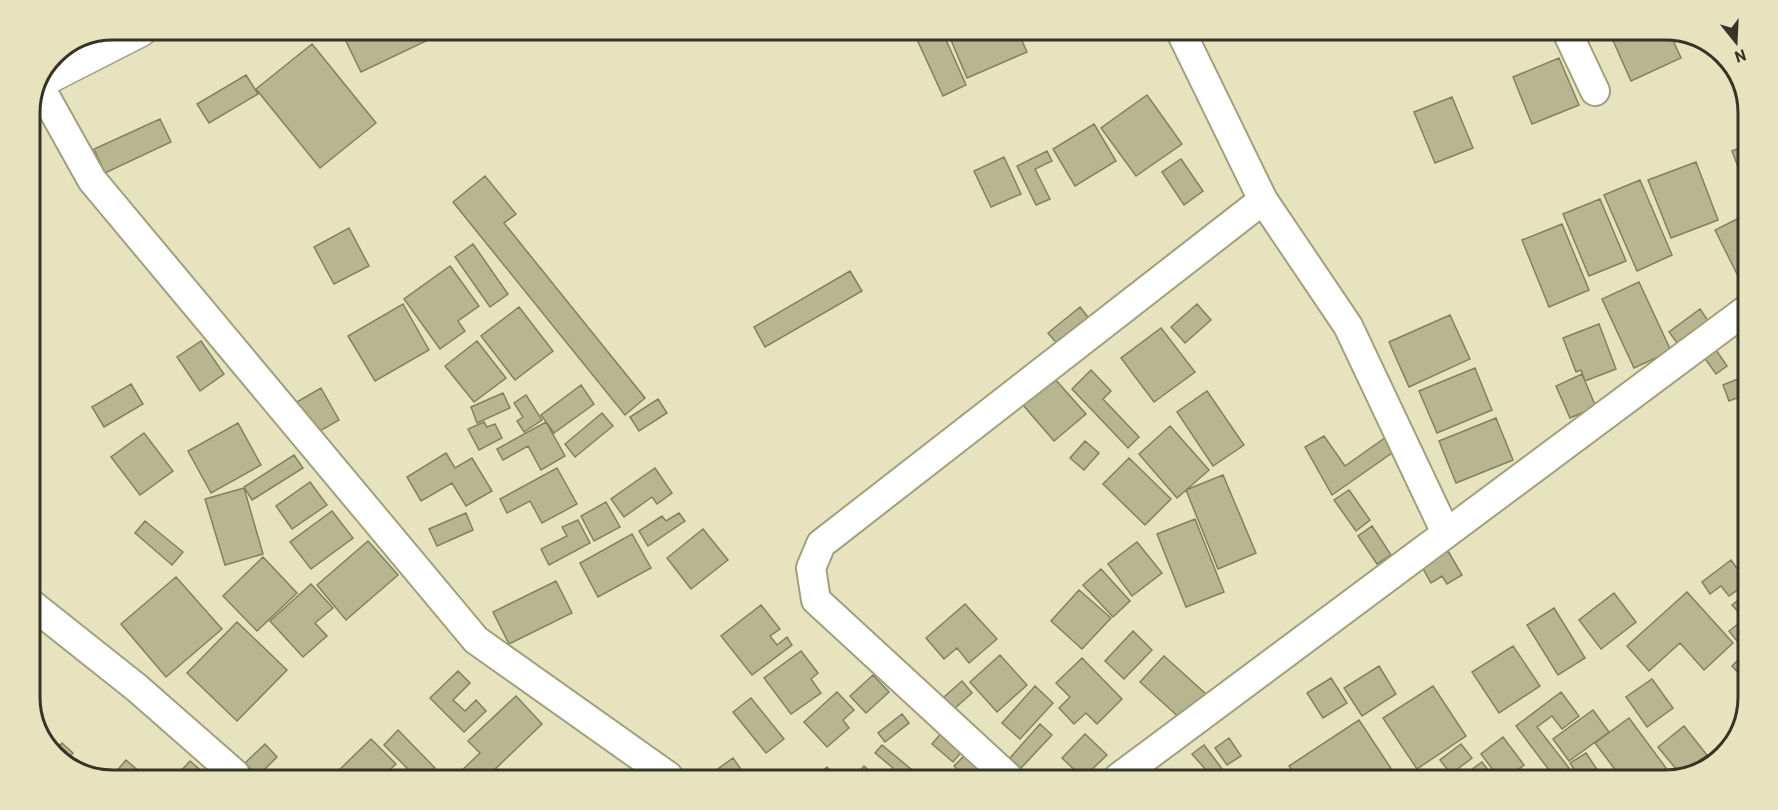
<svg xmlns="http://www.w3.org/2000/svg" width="1778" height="810" font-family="Barlow,sans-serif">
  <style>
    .building { fill: #b8b591; stroke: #83805e; stroke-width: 1.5 }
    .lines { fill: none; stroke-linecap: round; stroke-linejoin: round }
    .street-casing { stroke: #a29f7c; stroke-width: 32 }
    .highway-casing { stroke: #a29f7c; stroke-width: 36 }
    .street { stroke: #fff; stroke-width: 28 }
    .highway { stroke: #fff; stroke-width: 33 }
    .rim { fill: none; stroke: #353425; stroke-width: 3 }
  </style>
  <rect width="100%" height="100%" fill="#e6e3be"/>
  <!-- building -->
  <path class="building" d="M341,31H421L426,41L361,72Z
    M914,33H943L966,85L943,96Z
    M965,33L1019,34L1027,52L967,78L951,40Z
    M1611,36H1671L1681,58L1631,81Z
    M312,44L376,123L320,168L256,89Z
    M1559,58L1579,105L1532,124L1513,77Z
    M246,75L258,94L209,123L197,104Z
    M1147,95L1182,144L1136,176L1101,128Z
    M1452,97L1473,148L1435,163L1414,112Z
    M160,119L171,142L105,173L94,149Z
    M1094,124L1116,161L1075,186L1053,149Z
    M1747,145V191L1732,151Z
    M1047,151L1052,161L1035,169L1050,199L1036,205L1017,166Z
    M1004,157L1021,194L991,207L974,171Z
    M1181,159L1203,191L1184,205L1162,172Z
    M1696,162L1718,220L1671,238L1648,180Z
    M485,176L516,214L504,223L645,398L625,415L453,202Z
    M1640,180L1672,255L1637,271L1604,195Z
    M1600,199L1626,261L1589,276L1563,214Z
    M1747,214L1746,282L1742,284L1715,230Z
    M1562,224L1589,290L1549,307L1522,240Z
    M349,228L369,266L334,284L314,247Z
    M473,244L508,294L490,307L455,257Z
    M450,266L479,306L458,321L465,331L440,349L404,299Z
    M850,271L862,291L765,347L754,327Z
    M1639,282L1671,351L1634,368L1602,299Z
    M403,304L429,350L375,381L348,336Z
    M1197,304L1211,320L1185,343L1171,327Z
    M519,307L553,351L515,380L481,336Z
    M1080,307L1091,321L1060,347L1048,333Z
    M1700,309L1711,325L1681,348L1669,332Z
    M1450,315L1470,359L1409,387L1389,342Z
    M1599,324L1616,369L1585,381L1581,370L1576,372L1563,338Z
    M1161,328L1195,372L1154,402L1121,358Z
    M201,341L224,374L200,391L177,357Z
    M477,341L506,378L474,402L445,366Z
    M1716,350L1727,366L1716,374L1704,357Z
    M1475,368L1492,410L1437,433L1419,391Z
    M1091,370L1111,391L1103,399L1139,437L1128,448L1072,389Z
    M1582,374L1596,407L1570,418L1556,386Z
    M1745,376V395L1729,401L1723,385Z
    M1054,378L1086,414L1054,441L1023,405Z
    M131,384L143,404L104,427L92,407Z
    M581,385L594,404L554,433L541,415Z
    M321,388L339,420L313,435L295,403Z
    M1207,391L1244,445L1213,466L1177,412Z
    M503,393L510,408L477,423L471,407Z
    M526,395L542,420L524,432L517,421L523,417L514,403Z
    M658,399L667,413L639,431L630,417Z
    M602,413L613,426L575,457L565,444Z
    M1496,418L1513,460L1456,483L1439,441Z
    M484,422L487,427L495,424L502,438L479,450L468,429Z
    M546,422L565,456L541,470L528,446L503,460L497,449Z
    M238,423L261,465L211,493L188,451Z
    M1170,426L1209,470L1177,498L1139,454Z
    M144,433L173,471L140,495L111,457Z
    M1389,435L1399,448L1332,495L1305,447L1324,436L1345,466Z
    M1085,441L1099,453L1084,470L1070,458Z
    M446,453L455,468L472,458L492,491L466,506L452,483L421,501L407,477Z
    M294,455L303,468L252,500L244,487Z
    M1129,458L1171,499L1145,525L1103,484Z
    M557,468L577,504L542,523L530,501L507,513L500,499Z
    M655,468L672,493L657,504L652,497L624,517L611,499Z
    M1223,475L1256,553L1218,569L1186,490Z
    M310,482L327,505L292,529L276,506Z
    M244,488L263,554L225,565L205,499Z
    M1349,490L1370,520L1356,531L1334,500Z
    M606,502L620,527L594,541L581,516Z
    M332,511L353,538L311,569L290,542Z
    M466,513L473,530L437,546L429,529Z
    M679,513L685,521L648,546L639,531L662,516L666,521Z
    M1195,519L1224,592L1186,607L1157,534Z
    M578,520L590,543L549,565L541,549L567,536L562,527Z
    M145,521L183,552L172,565L135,533Z
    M1372,526L1391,555L1377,564L1358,536Z
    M703,529L728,560L691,589L667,558Z
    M632,534L651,568L598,597L580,563Z
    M368,541L398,575L346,620L317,585Z
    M1137,542L1162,573L1132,596L1108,564Z
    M1448,551L1462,575L1447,584L1442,576L1431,583L1422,567Z
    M263,557L297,593L257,631L223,596Z
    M1731,560L1743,577V586L1729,596L1721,586L1710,594L1702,582Z
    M1101,569L1130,601L1113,617L1083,585Z
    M176,577L222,629L166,677L121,624Z
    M556,581L572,613L509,644L493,612Z
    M311,584L333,608L315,623L327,636L303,657L270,621Z
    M1079,590L1111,618L1082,649L1051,621Z
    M1687,592L1733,643L1704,670L1680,643L1649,671L1627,646Z
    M1614,593L1636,622L1601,649L1579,620Z
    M1743,596V617L1732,605Z
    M965,604L997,639L969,663L957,648L944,659L926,638Z
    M761,605L780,629L770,636L777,645L787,637L792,645L752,675L721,636Z
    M1554,608L1585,658L1558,675L1527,625Z
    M1743,620L1742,647L1729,631Z
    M237,622L287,670L237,721L187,673Z
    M1133,631L1152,650L1124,679L1105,661Z
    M1513,646L1540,686L1499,713L1472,672Z
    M801,651L818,673L811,679L821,693L791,714L764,678Z
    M1000,655L1027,685L997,712L970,682Z
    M1164,656L1206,694L1182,720L1140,682Z
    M1742,656V677L1732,666Z
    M1082,658L1122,699L1097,724L1086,713L1074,724L1059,708L1070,697L1056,683Z
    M1379,666L1396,694L1362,716L1344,688Z
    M458,671L470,683L453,700L465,711L476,700L486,711L464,732L430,698Z
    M873,675L889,692L866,713L850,696Z
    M1331,678L1347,703L1323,718L1307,693Z
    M1652,679L1673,708L1647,727L1626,697Z
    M962,681L972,693L954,709L944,697Z
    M1035,686L1053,703L1020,739L1002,723Z
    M1433,686L1466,736L1417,769L1383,718Z
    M837,692L854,710L843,720L849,728L827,747L804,722Z
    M1561,692L1579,716L1562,729L1552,716L1537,727L1569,768L1555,778L1516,726Z
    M516,696L542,724L489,775H457L480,753L468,741Z
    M751,698L784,739L766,753L733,712Z
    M1593,710L1609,732L1569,761L1553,739Z
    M902,714L909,723L885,742L878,733Z
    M1629,718L1666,768L1650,780H1623L1595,743Z
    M1359,720L1398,779L1297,778L1289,766Z
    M1040,724L1052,735L1021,768L1010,758Z
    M1684,726L1707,755L1681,775L1658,747Z
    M398,730L435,768L428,775H414L384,745Z
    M943,731L964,749L953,762L932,744Z
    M1085,734L1107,755L1083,778L1062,758Z
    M1503,737L1524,765L1506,779H1500L1481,754Z
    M1229,738L1241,756L1227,765L1215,748Z
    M371,739L396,764L384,775H334Z
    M62,743L73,753L66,762L54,752Z
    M265,744L277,757L260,774H256L245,763Z
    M1461,744L1472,758L1451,774L1440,760Z
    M882,745L917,774L914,777H886L893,768L875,753Z
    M1204,745L1223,770L1213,778L1192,754Z
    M969,751L996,777H966L954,766Z
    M1586,753L1604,780H1581L1570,763Z
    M733,758L745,775L742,776H708Z
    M126,760L142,774H114Z
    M190,761L205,774H178Z
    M1482,762L1495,779H1458Z
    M864,766L877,777H861L858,774Z
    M827,767L836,777H816Z"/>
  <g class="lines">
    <defs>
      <path id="street" d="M1182,34L1263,200L1348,326L1446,533
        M1569,36L1595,91
        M40,87L92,180L476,640L668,776
        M30,603L137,688L235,774
        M1008,777L816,600L811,568L821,544L1263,200
        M1118,778L1746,310"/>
      <path id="highway" d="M44,79L140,30"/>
    </defs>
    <!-- street casing -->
    <use href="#street" class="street-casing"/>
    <!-- highway casing -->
    <use href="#highway" class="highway-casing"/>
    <!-- street -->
    <use href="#street" class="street"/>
    <!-- highway -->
    <use href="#highway" class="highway"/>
  </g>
  <!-- crop -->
  <path d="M0 0H1778V810H0ZM113 40H1665A73 73 0 0 1 1738 113V697A73 73 0 0 1 1665 770H113A73 73 0 0 1 40 697V113A73 73 0 0 1 113 40Z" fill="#e6e3be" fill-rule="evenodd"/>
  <path class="rim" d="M113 40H1665A73 73 0 0 1 1738 113V697A73 73 0 0 1 1665 770H113A73 73 0 0 1 40 697V113A73 73 0 0 1 113 40Z"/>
  <!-- north arrow -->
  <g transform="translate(1736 42) rotate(162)" stroke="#e6e3be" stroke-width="4.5" paint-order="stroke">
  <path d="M0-4.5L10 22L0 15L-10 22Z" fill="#353425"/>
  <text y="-9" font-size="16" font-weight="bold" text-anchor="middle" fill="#353425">N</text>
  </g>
</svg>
